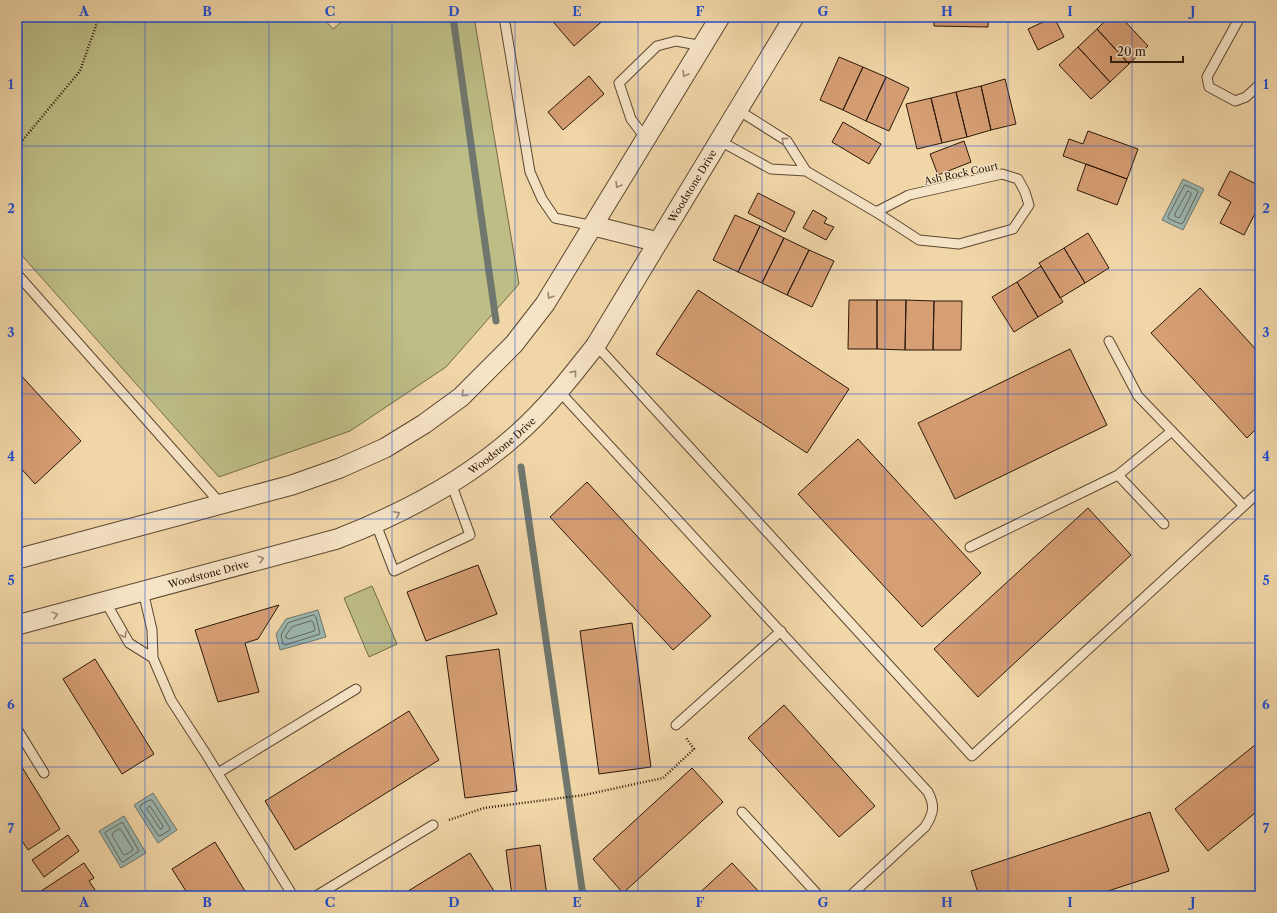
<svg xmlns="http://www.w3.org/2000/svg" width="1277" height="913" font-family="'Libre Caslon Text',serif">
  <style>
    .green { fill: #bdbd85; stroke: #746a48 }
    .water { fill: #9cb7b0; stroke: #6f776e }
    .lines { fill: none; stroke-linecap: round; stroke-linejoin: round }
    .shore { stroke: #64675d; stroke-width: 1 }
    .stream { stroke: #6f776e; stroke-width: 7 }
    .building { fill: #d69e73; stroke: #2c170a }
    .service-casing { stroke: #5d4731; stroke-width: 11 }
    .minor-casing { stroke: #5d4731; stroke-width: 21 }
    .path { stroke: #2c170a; stroke-width: 2.5; stroke-dasharray: 1 2; stroke-linecap: butt }
    .service { stroke: #f6e4c6; stroke-width: 9 }
    .minor { stroke: #f6e4c6; stroke-width: 19 }
    .oneway { stroke: #9b8871 }
    .grid { fill: none; stroke: #1d4ed8; stroke-width: 1; stroke-opacity: 0.55 }
    .labels { text-anchor: middle; stroke-width: 3; stroke-linejoin: round; paint-order: stroke }
    .street-label { font-size: 10px; fill: #2c170a; stroke: #f6e4c6 }
    .neatline { fill: none; stroke: #1d4ed8; stroke-width: 1.5 }
    .grid-label { font-size: 13px; text-anchor: middle; font-weight: bold; fill: #1d4ed8 }
  </style>
  <rect width="100%" height="100%" fill="#f1d6a7"/>
  <filter id="stains"><feTurbulence type="fractalNoise" baseFrequency=".005" numOctaves="4"/><feColorMatrix values="0 0 0 0 .2 0 0 0 0 .09 0 0 0 0 .02 0 0 0 .5 -.17"/></filter>
  <radialGradient id="worn" r=".72"><stop offset=".6" stop-color="#630" stop-opacity="0"/><stop offset="1" stop-color="#630" stop-opacity=".3"/></radialGradient>
  <!-- green -->
  <path class="green" d="M17,17H322L333,29L347,17H474L519,284L446,367L350,431L219,477L17,250Z
    M372,586L397,644L369,657L344,598Z"/>
  <!-- water -->
  <path class="water" d="M1183,179L1204,189L1183,230L1162,220Z
    M318,610L326,637L280,650L276,634L286,619Z
    M153,793L177,830L158,843L134,805Z
    M124,816L146,853L121,868L99,831Z"/>
  <g class="lines">
    <!-- shore -->
    <path class="shore" d="M1185,185L1197,190L1198,192L1183,223L1181,224L1169,219L1168,217Z
      M1188,191L1191,193V195L1180,217L1178,218L1175,216V214Z
      M314,615L316,617L320,634L285,645L283,644L281,635L288,623Z
      M311,621L313,622L315,629L314,631L289,639L286,638V635L292,627Z
      M150,800H152L170,828V830L160,836L158,835L140,808L141,805Z
      M150,806L163,826L162,829H160L147,809L148,807Z
      M121,823H123L139,851L123,862L121,861L105,833Z
      M119,829L121,830L133,849L132,851L125,855L123,854L112,835L113,833Z"/>
    <!-- stream -->
    <path class="stream" d="M453,17L496,321
      M521,467L583,896"/>
  </g>
  <!-- building -->
  <path class="building" d="M549,17H607L574,46Z
    M934,17H988V27L934,26Z
    M1054,17L1064,37L1038,50L1028,29Z
    M1109,17H1121L1148,46L1129,64L1097,29Z
    M1097,29L1129,64L1110,82L1078,47Z
    M1078,47L1110,82L1091,99L1059,65Z
    M839,57L863,67L843,110L820,100Z
    M863,67L886,77L866,121L843,110Z
    M589,76L604,94L563,130L548,112Z
    M886,77L909,88L889,131L866,121Z
    M1005,79L1016,124L991,130L981,86Z
    M981,86L991,130L967,137L956,92Z
    M956,92L967,137L942,143L931,98Z
    M931,98L942,143L917,149L906,104Z
    M843,122L881,144L869,164L832,142Z
    M1088,131L1138,149L1127,179L1063,156L1069,139L1083,144Z
    M964,141L971,162L938,175L930,154Z
    M1086,164L1127,179L1117,205L1077,190Z
    M1230,171L1260,186V204L1244,235L1220,223L1231,202L1218,195Z
    M758,193L795,212L785,232L748,213Z
    M813,210L827,218L824,223L834,227L826,240L803,228Z
    M735,215L760,226L738,272L713,260Z
    M760,226L784,238L762,283L738,272Z
    M1088,233L1109,268L1085,283L1064,248Z
    M784,238L809,250L787,295L762,283Z
    M1064,248L1085,283L1060,298L1039,263Z
    M809,250L834,261L812,307L787,295Z
    M1041,266L1063,302L1038,317L1017,282Z
    M1017,282L1038,317L1014,332L992,297Z
    M1200,288L1260,354V425L1247,438L1151,333Z
    M698,290L849,389L807,453L656,354Z
    M849,300H877V349H848Z
    M877,300H906L905,350L877,349Z
    M906,300L934,301L933,350H905Z
    M934,301H962L961,350H933Z
    M1070,349L1107,425L955,499L918,423Z
    M17,371L81,441L35,484L17,464Z
    M858,439L981,573L922,627L798,494Z
    M587,482L711,616L673,650L550,517Z
    M1088,508L1131,555L978,697L934,649Z
    M478,565L497,614L426,641L407,592Z
    M279,605L258,639L245,643L259,692L218,702L195,630Z
    M632,623L651,767L599,774L580,631Z
    M499,649L517,791L465,798L446,656Z
    M95,659L154,754L122,774L63,679Z
    M784,705L875,806L839,837L748,738Z
    M409,711L439,760L295,850L265,801Z
    M1260,741V809L1208,851L1175,809Z
    M17,759L60,829L28,850L17,833Z
    M692,768L723,802L623,893L593,859Z
    M1150,812L1169,871L1093,896H979L971,871Z
    M68,835L79,851L44,877L32,860Z
    M215,842L248,896H189L172,869Z
    M540,845L547,896H512L506,850Z
    M470,853L494,891L487,896H400Z
    M84,863L94,878L89,881L95,890L85,896H40L38,893Z
    M732,863L763,896H696Z"/>
  <g class="lines">
    <defs>
      <path id="service" d="M504,17L530,172L542,199L555,218L594,226
        M1240,17L1207,77L1209,87L1235,101L1246,97L1260,84
        M738,110L787,141L806,171
        M646,139L631,119L619,83L657,46L676,41L703,46
        M720,141L771,169L806,171L876,212L919,240L959,244L1013,229L1029,205L1025,192L1018,179L1002,174L909,195L876,212
        M17,274L221,504
        M1109,341L1138,396L1244,506
        M596,345L972,756L1260,491
        M559,391L928,792C935,806 934,813 925,827L850,896
        M1118,475L1164,524
        M376,524L394,571L470,535L451,483
        M970,547L1118,475L1172,431
        M143,591L152,630L153,658L171,700L206,754L293,896
        M105,601L129,643L153,658
        M676,725L781,631
        M17,729L44,773
        M218,773L356,689
        M742,812L819,896
        M316,896L433,825"/>
      <g id="minor">
        <path d="M594,226L658,242"/>
        <path d="M17,559L292,485L340,468L385,448L424,424L461,397L514,344L545,304L720,17"/>
        <path id="s1" d="M17,625L337,539C402,514 463,482 515,436C546,409 571,377 596,345L794,17"/>
      </g>
    </defs>
    <!-- service casing -->
    <use href="#service" class="service-casing"/>
    <!-- minor casing -->
    <use href="#minor" class="minor-casing"/>
    <!-- path -->
    <path class="path" d="M17,147L80,71L99,17
      M449,820L484,808L584,795L663,778L694,749L686,738"/>
    <!-- service -->
    <use href="#service" class="service"/>
    <!-- minor -->
    <use href="#minor" class="minor"/>
  </g>
  <!-- one-way arrows -->
  <defs><path id="oneway-chevron" d="M-2-3.5L2.5 0L-2 3.5" fill="none" stroke-width="1.6" stroke-linecap="round" stroke-linejoin="round"/></defs>
  <g class="oneway">
    <use href="#oneway-chevron" transform="translate(685 74) rotate(121)"/>
    <use href="#oneway-chevron" transform="translate(784 140) rotate(-140)"/>
    <use href="#oneway-chevron" transform="translate(618 185) rotate(121)"/>
    <use href="#oneway-chevron" transform="translate(550 296) rotate(122)"/>
    <use href="#oneway-chevron" transform="translate(574 373) rotate(-51)"/>
    <use href="#oneway-chevron" transform="translate(464 394) rotate(137)"/>
    <use href="#oneway-chevron" transform="translate(397 514) rotate(-26)"/>
    <use href="#oneway-chevron" transform="translate(261 559) rotate(-15)"/>
    <use href="#oneway-chevron" transform="translate(55 615) rotate(-15)"/>
    <use href="#oneway-chevron" transform="translate(124 635) rotate(60)"/>
  </g>
  <!-- grid -->
  <path class="grid" d="M145,17V896M269,17V896M392,17V896M515,17V896M638,17V896M762,17V896M885,17V896M1008,17V896M1132,17V896M17,146H1260M17,270H1260M17,394H1260M17,519H1260M17,643H1260M17,767H1260"/>
  <g class="labels">
    <!-- street labels -->
    <g class="street-label">
      <text transform="translate(961 173) rotate(-12)" y="4">Ash Rock Court</text>
      <text dy="4" stroke="none"><textPath href="#s1" startOffset="846">Woodstone Drive</textPath></text>
      <text dy="4" stroke="none"><textPath href="#s1" startOffset="522">Woodstone Drive</textPath></text>
      <text dy="4" stroke="none"><textPath href="#s1" startOffset="198">Woodstone Drive</textPath></text>
    </g>
  </g>
  <!-- margin -->
  <rect width="1277" height="913" fill="none" stroke="#f1d6a7" stroke-width="44"/>
  <!-- scale -->
  <path d="M1111 56v6h72v-6" fill="none" stroke="#2c170a" stroke-width="2"/>
  <text x="1117" y="56" font-size="12" fill="#2c170a" stroke="#f6e4c6" stroke-width="3" paint-order="stroke">20 m</text>
  <rect x="22" y="22" width="1233" height="869" class="neatline"/>
  <g class="grid-label">
    <text x="84" y="16">A</text>
    <text x="207" y="16">B</text>
    <text x="330" y="16">C</text>
    <text x="454" y="16">D</text>
    <text x="577" y="16">E</text>
    <text x="700" y="16">F</text>
    <text x="823" y="16">G</text>
    <text x="947" y="16">H</text>
    <text x="1070" y="16">I</text>
    <text x="1193" y="16">J</text>
    <text x="11" y="89">1</text>
    <text x="1266" y="89">1</text>
    <text x="11" y="213">2</text>
    <text x="1266" y="213">2</text>
    <text x="11" y="337">3</text>
    <text x="1266" y="337">3</text>
    <text x="11" y="461">4</text>
    <text x="1266" y="461">4</text>
    <text x="11" y="585">5</text>
    <text x="1266" y="585">5</text>
    <text x="11" y="709">6</text>
    <text x="1266" y="709">6</text>
    <text x="11" y="833">7</text>
    <text x="1266" y="833">7</text>
    <text x="84" y="907">A</text>
    <text x="207" y="907">B</text>
    <text x="330" y="907">C</text>
    <text x="454" y="907">D</text>
    <text x="577" y="907">E</text>
    <text x="700" y="907">F</text>
    <text x="823" y="907">G</text>
    <text x="947" y="907">H</text>
    <text x="1070" y="907">I</text>
    <text x="1193" y="907">J</text>
  </g>
  <rect width="100%" height="100%" filter="url(#stains)"/>
  <rect width="100%" height="100%" fill="url(#worn)"/>
</svg>
